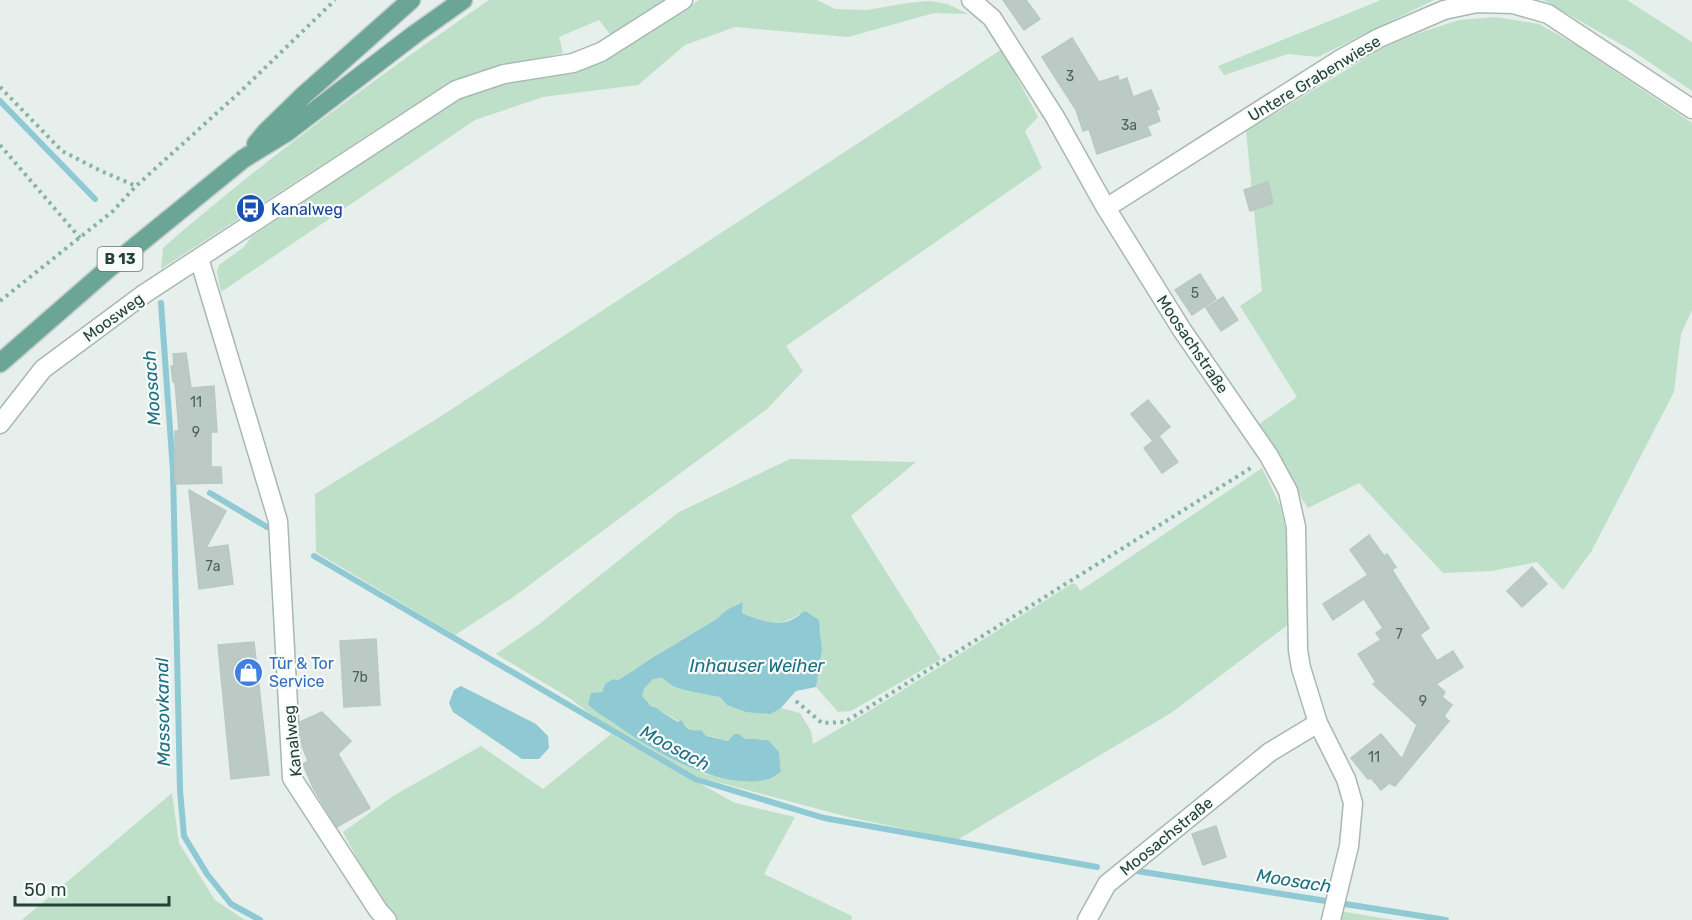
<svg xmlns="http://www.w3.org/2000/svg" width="1692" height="920" font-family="Rubik,sans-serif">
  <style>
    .green { fill: #bfe0c8 }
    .water { fill: #8ec9d4 }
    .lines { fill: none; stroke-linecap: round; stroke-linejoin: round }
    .stream { stroke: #8ec9d4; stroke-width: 6 }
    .building { fill: #bbcac4; stroke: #b8c9c2; stroke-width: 1.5 }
    .minor-casing { stroke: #a8b8b2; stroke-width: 21 }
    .major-casing { stroke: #c2cac8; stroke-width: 21 }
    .path { stroke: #86b3a5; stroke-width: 4; stroke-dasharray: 3 4.5; stroke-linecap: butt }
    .minor { stroke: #fff; stroke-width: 18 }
    .major { stroke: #6aa596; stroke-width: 18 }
    .labels { text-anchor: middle; stroke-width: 4.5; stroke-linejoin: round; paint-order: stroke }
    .number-label { font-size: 14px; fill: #4a645c }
    .shield { fill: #f7fbf9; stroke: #637a73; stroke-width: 1.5 }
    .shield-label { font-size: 15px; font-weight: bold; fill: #24423a }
    .street-label { font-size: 16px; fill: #24423a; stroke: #f7fbf9 }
    .transit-label { font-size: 16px; fill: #164399; stroke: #f7fbf9; text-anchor: start }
    .shop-label { font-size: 16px; fill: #366cbe; stroke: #f7fbf9; text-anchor: start }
    .water-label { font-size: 18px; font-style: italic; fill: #1c6f80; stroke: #f7fbf9 }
  </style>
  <rect width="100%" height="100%" fill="#e6efeb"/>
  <!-- green -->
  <path class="green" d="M489,0H667L612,37L599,20L559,37L563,53L488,70L445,85L161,269L163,248C266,158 377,77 489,0Z
    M699,0H817L835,9L867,10L907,3L929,1L948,4L968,14L934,13L848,37L735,27L685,45L638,85L543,97L475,120L221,292L217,272L219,265L244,247L251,237L454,102L484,90L505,84L541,77L611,56Z
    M1381,0H1434L1318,57L1288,54L1224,75L1218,66Z
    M1543,0H1627L1692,42V91L1631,50Z
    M1496,17L1539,24L1576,45L1692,123V310L1681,334L1674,392L1591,552L1563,590L1537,562L1492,571L1443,573L1359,483L1308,508L1255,427L1297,397L1240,306L1262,291L1246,131L1379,50L1416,34L1459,20Z
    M1002,49L1038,117L1025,131L1042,168L786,346L803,371L767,409L512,598L455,635L316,552L315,494L435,420Z
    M790,459L916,462L851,516L941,659L851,711L838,712L816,687L822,650L820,626L799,614C780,629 763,621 742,613L743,602L728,609L715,620L647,661L634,671L618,680L611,679L605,684L594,710L705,774L735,780H753L769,779L781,772L779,752L751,738L745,739L734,734L728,741L720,740L715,737L706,736L693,731L670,716L659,711L657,708C651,706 644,702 642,695L644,689L653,679L663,678C667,681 671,686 675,687C689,692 705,694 721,697L727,705L771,714L781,708L800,713L811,731L813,744L866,713L1073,583L1077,585L1080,591L1262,468L1280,505L1287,535L1293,621L1171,713L957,840L848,817L695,776L595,718L571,699L496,654L538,625L679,512Z
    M611,734L735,803L795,817L764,874L852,916L851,920H396L382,905L343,832L393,796L481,746L543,789Z
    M172,793L179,843L215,900L245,920H22Z
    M1339,911L1394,920H1338Z"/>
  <!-- water -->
  <path class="water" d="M743,602L742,613C757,619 773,626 789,621C795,619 800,614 805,611L819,620L822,650L816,687L796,691L781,708L771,714L746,712L727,705L720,697C705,694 689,692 675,687C671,686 667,681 662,678L653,679L644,689L642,696L651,706L657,708C660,712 672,718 678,722L682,720C685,729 692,732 701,730L706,736C714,737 720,740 728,741L734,734H739L745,739C753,737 760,741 768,740L779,752L781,772C777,774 773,778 769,779C721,792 651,750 614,723C605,717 595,712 588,704L591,693L602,692L605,684L612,679L618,680L633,671L647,661L715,620L728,609Z
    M461,686L536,724L548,736L549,748L539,759H522L453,712L449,703L454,690Z"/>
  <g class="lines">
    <!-- stream -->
    <path class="stream" d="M0,101L95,199
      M161,303L173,471L180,790L184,836L207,874L231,904L260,920
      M210,493L267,527
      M314,556L695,779L824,818L1097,867
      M1137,871L1446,920"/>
  </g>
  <!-- building -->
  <path class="building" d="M1003,0H1026L1040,19L1024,30Z
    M1072,38L1099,82L1118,76L1119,81L1127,78L1133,97L1151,90L1159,109L1156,110L1160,121L1147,126L1151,135L1097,154L1089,129L1083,131L1076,110L1042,57Z
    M1268,182L1273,203L1250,211L1244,190Z
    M1200,274L1216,299L1192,315L1175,290Z
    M1223,297L1238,320L1221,331L1206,308Z
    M186,353L191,388L214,386L217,432H211V467H221L222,483L175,484V431H179L175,382H173L171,366H174L173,354Z
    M1148,400L1170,427L1159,436L1178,462L1162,473L1144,448L1153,441L1131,414Z
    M189,490L226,511L206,548L228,545L233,584L199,589Z
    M1369,535L1384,556L1387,554L1396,567L1392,570L1429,628L1420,635L1437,661L1453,651L1463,667L1436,684L1445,692L1442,697L1452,705L1444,716L1449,721L1395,786L1391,784L1392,781L1381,790L1371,778L1368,779L1351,758L1381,734L1402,759L1417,725L1373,684L1376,682L1358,654L1381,640L1376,633L1383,628L1364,599L1333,620L1323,604L1368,575L1350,550Z
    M1532,567L1547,584L1522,607L1507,591Z
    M376,639L380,705L344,707L340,641Z
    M254,642L269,775L231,779L218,645Z
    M322,712L351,741L338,754L370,808L337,827L313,788L303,764L308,761L302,746L300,722Z
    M1216,826L1226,857L1203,865L1192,834Z"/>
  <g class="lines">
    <defs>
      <path id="minor" d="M971,0L992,18L1055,117L1106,208L1182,330L1269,456L1288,491L1296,527L1298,650L1301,668L1318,723L1346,779L1353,803L1349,846L1331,920
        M1106,208L1339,60L1379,38L1444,10L1477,3L1513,4L1548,14L1692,109
        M199,258L278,521L292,778L378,910L387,920
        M0,424L43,369L144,294L456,90L504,74L573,63L601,52L683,0
        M1087,920L1107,884L1270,752L1318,723"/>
      <path id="major" d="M256,144L266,132L304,95L411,0
        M0,363L109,268L243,159L287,132L415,34L463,0"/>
    </defs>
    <!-- minor casing -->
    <use href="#minor" class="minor-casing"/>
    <!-- major casing -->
    <use href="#major" class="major-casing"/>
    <!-- path -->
    <path class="path" d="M0,87L62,151L101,171L136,186
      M0,145L80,238
      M0,301L113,211L136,186L240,92L335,0
      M796,701L822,723L845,722L1254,466"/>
    <!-- minor -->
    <use href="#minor" class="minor"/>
    <!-- major -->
    <use href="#major" class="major"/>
  </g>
  <!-- icons -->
  <defs>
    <symbol id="bus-disc" viewBox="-11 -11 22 22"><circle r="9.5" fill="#1a4fb4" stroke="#f7fbf9"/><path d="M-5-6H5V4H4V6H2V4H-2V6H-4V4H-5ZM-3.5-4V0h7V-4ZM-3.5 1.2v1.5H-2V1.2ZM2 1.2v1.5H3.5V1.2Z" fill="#fff"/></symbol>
    <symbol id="shop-disc" viewBox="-11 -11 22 22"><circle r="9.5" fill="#3f7fe0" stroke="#f7fbf9"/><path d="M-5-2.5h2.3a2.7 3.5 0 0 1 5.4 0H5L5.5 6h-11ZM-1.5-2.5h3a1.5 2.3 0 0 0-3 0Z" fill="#fff"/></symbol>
  </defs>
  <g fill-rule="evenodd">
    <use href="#bus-disc" x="234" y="192" width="33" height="33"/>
    <use href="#shop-disc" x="232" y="656" width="33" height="33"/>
  </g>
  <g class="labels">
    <!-- number labels -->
    <g class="number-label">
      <text x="1070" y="81">3</text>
      <text x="1129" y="130">3a</text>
      <text x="1195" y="298">5</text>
      <text x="196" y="407">11</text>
      <text x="196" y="437">9</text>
      <text x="213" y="571">7a</text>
      <text x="1399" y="639">7</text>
      <text x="360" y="682">7b</text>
      <text x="1423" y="706">9</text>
      <text x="1374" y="762">11</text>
    </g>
    <!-- shield labels -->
    <rect class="shield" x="97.5" y="247" width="45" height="24" rx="4.5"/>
    <g class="shield-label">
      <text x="120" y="264">B 13</text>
    </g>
    <!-- street labels -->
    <g class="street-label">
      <text transform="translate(1314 78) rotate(-31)" y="6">Untere Grabenwiese</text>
      <text transform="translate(113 317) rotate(-36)" y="6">Moosweg</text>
      <text transform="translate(1193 344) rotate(56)" y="6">Moosachstraße</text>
      <text transform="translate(292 741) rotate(-96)" y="6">Kanalweg</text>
      <text transform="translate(1166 836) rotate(-39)" y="6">Moosachstraße</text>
    </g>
    <!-- transit labels -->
    <g class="transit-label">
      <text x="271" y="215">Kanalweg</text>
    </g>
    <!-- shop labels -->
    <g class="shop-label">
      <text x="269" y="669">Tür &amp; Tor<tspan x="269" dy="18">Service</tspan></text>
    </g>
    <!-- water labels -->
    <g class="water-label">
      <text transform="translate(152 388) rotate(-94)" y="6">Moosach</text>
      <text x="757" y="672">Inhauser Weiher</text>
      <text transform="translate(163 712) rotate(-91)" y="6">Massovkanal</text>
      <text transform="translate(675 748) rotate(28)" y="6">Moosach</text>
      <text transform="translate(1294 881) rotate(9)" y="6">Moosach</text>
    </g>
  </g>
  <!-- scale -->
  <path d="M15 896v9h154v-9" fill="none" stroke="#24423a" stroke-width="3"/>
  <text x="24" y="896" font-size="18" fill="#24423a" stroke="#f7fbf9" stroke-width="4.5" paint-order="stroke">50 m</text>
</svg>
